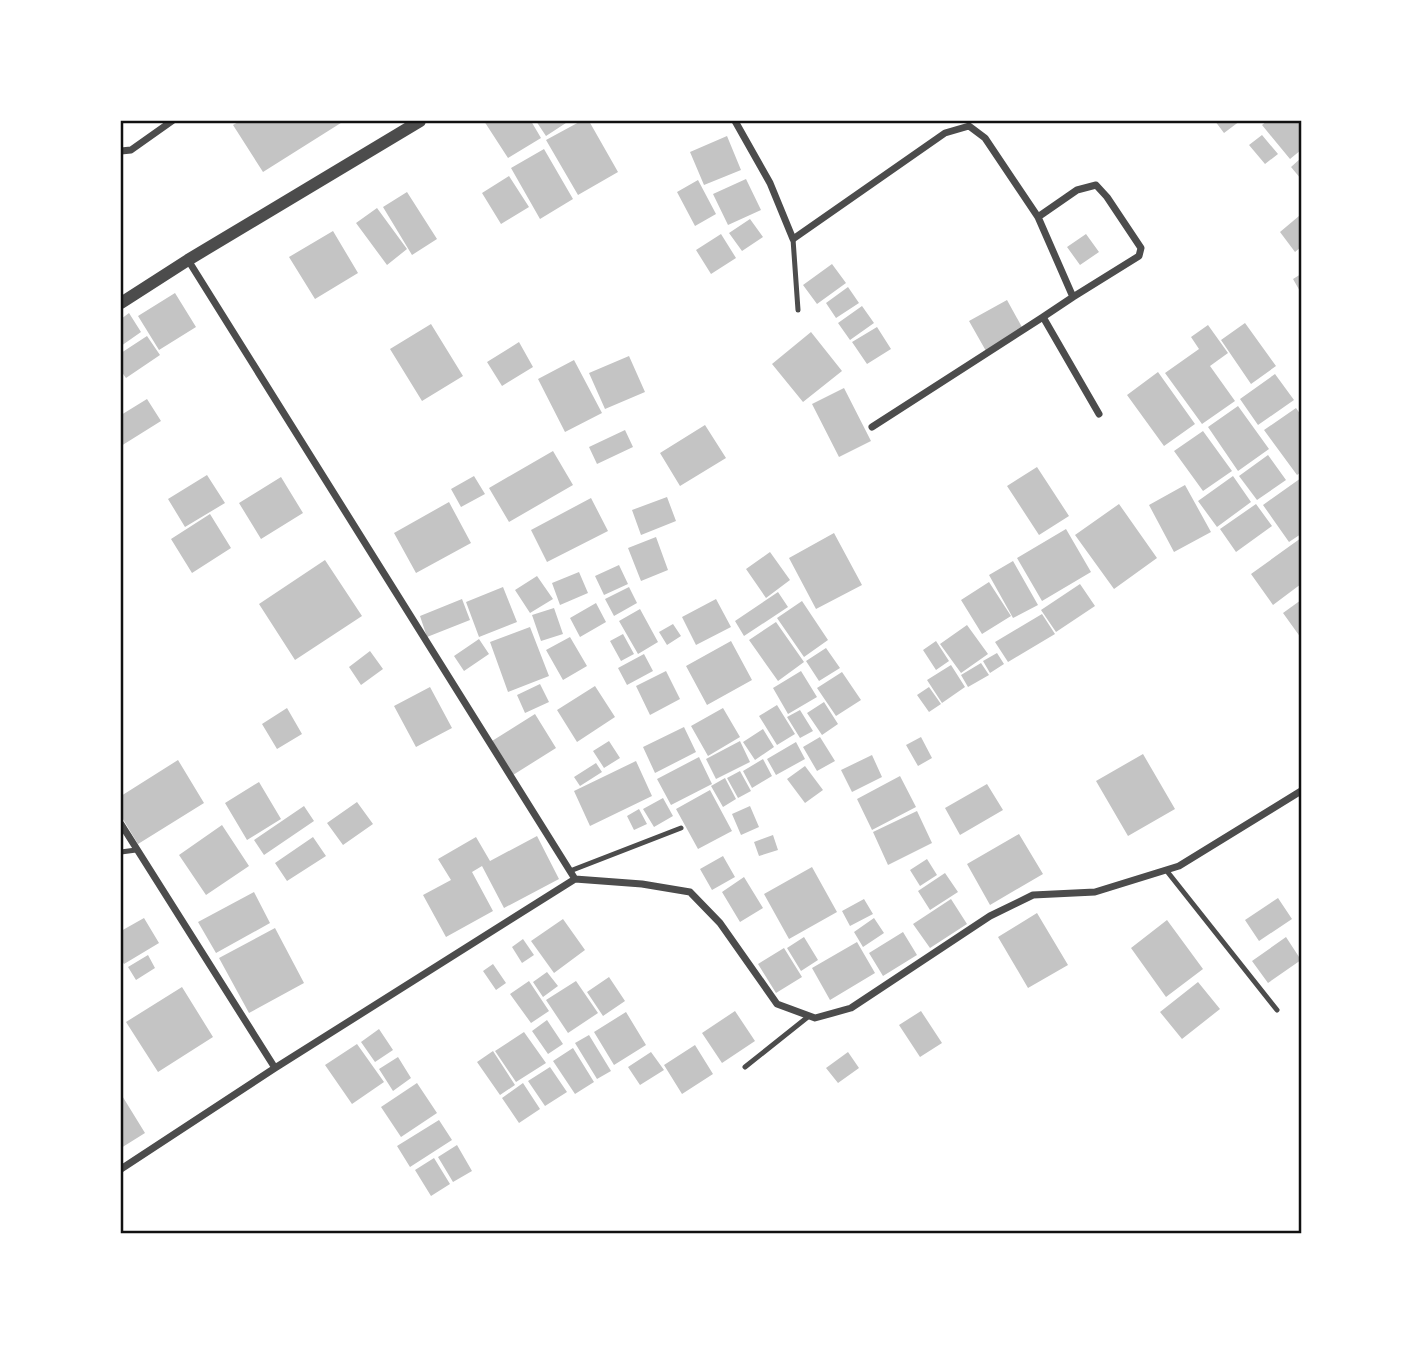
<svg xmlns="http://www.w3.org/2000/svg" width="1422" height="1355" font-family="'Roboto Condensed',sans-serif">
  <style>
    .building { fill: #c4c4c4 }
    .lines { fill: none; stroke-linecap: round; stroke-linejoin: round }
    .service { stroke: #4c4c4c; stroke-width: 5 }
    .minor { stroke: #4c4c4c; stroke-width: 7 }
    .tertiary { stroke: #4c4c4c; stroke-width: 12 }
    .neatline { fill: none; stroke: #111; stroke-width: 2.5 }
  </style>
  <rect width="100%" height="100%" fill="#fff"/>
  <!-- building -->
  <path class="building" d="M240,121H344L263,172L233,125Z
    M484,121H531L541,138L508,158Z
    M536,121H569L546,136Z
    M581,121H589L618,172L578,195L546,140Z
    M1215,121H1240L1224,133Z
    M1267,121H1301V150L1290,159L1262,125Z
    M1262,135L1278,154L1265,164L1249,145Z
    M727,136L741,170L704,185L690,152Z
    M544,149L573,199L540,219L511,168Z
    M1301,158V179L1291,167Z
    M509,176L529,207L501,224L482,193Z
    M746,179L761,210L728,225L713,194Z
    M698,180L716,214L695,226L677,192Z
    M407,192L437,239L412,255L383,207Z
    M377,208L407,249L387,265L356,223Z
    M1299,216L1301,219V247L1295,252L1280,232Z
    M750,219L763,237L742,251L729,233Z
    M333,231L358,273L315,299L289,257Z
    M721,234L736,258L711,274L696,250Z
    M1086,234L1099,252L1080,265L1067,247Z
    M832,264L846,283L817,304L803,285Z
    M1301,274V293L1293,279Z
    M848,287L859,303L836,318L826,303Z
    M175,293L196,327L159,350L138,316Z
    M1007,300L1023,329L986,351L969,321Z
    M862,306L874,323L850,340L838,323Z
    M129,313L141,332L121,346V319Z
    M1245,323L1276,366L1251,384L1221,340Z
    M431,324L463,376L422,401L390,349Z
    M1208,325L1228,353L1210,366L1235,401L1202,424L1165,373L1199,349L1191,337Z
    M877,327L891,349L867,364L852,342Z
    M811,332L842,371L803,402L772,364Z
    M147,336L160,355L126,378L121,371V353Z
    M519,342L533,367L502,386L487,362Z
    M629,356L645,392L605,409L589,373Z
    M574,360L602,413L565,432L538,379Z
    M1158,372L1195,424L1164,446L1127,395Z
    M1275,374L1294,400L1258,425L1240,399Z
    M844,388L871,441L839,457L812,404Z
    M147,399L161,421L121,446V415Z
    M1238,406L1269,449L1238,471L1208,427Z
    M1296,408L1301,415V472L1297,475L1264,430Z
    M705,425L726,458L680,486L660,453Z
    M625,430L633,447L597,464L589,447Z
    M1203,431L1232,471L1203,491L1174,451Z
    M553,451L573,485L509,522L489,488Z
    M1268,455L1286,480L1257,500L1239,476Z
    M1037,467L1069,516L1039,535L1007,486Z
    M207,475L225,503L185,527L168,499Z
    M474,476L485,494L461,507L451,489Z
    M1233,476L1251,502L1217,527L1198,501Z
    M281,477L303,513L261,539L239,503Z
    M1301,478V534L1289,542L1263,505Z
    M1185,485L1211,532L1174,552L1149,505Z
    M667,497L676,521L641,535L632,510Z
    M591,498L608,531L547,562L531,530Z
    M449,502L471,543L416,573L394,533Z
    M1119,504L1157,558L1114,589L1075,535Z
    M1256,504L1272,526L1236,552L1220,529Z
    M210,514L231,548L192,573L171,539Z
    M1066,529L1091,572L1042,601L1017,558Z
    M834,533L862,585L816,609L789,558Z
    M656,537L668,570L641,581L628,548Z
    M1301,538V584L1273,605L1251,574Z
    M770,552L790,580L766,598L746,569Z
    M325,560L362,616L295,660L259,604Z
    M1013,561L1038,605L1013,618L989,575Z
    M619,565L628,584L604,595L595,576Z
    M579,572L588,593L560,605L552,583Z
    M537,576L553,599L530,613L515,590Z
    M989,582L1011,616L982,634L961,600Z
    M1080,584L1095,606L1056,632L1041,610Z
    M503,587L517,622L479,637L466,602Z
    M629,587L637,603L614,616L605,599Z
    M778,592L788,607L744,636L735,621Z
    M462,599L470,620L427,637L420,616Z
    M716,599L731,627L696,645L682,617Z
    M1301,600V638L1283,613Z
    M802,601L828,640L804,657L777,618Z
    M596,603L606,622L580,637L570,618Z
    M554,608L563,634L541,641L532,615Z
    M640,609L658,642L638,654L619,621Z
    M1042,614L1055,634L1008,662L995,642Z
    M776,622L804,662L778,681L749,640Z
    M673,624L681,636L667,645L659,632Z
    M967,625L988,654L961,673L940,644Z
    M530,627L549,676L508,692L490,642Z
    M623,634L634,654L621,661L610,641Z
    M570,637L587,666L563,680L546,650Z
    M479,639L489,654L464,671L454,656Z
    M731,641L752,680L707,705L686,666Z
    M936,641L949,661L936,670L923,650Z
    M826,648L840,668L819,681L806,661Z
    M370,651L383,669L361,685L349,667Z
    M997,653L1004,664L990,673L983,661Z
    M644,654L653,671L627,685L618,668Z
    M981,663L989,675L968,687L961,675Z
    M951,665L965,687L942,703L927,680Z
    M666,671L680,699L650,715L636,686Z
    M801,671L817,697L788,714L773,688Z
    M842,672L861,700L836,716L817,688Z
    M540,684L549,702L525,713L517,695Z
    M595,686L615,717L577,742L557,710Z
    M430,687L452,728L416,747L394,706Z
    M929,687L941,704L929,712L917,695Z
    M824,702L838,724L822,735L807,713Z
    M777,705L795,734L777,745L759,716Z
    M287,708L302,734L277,749L262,724Z
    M723,708L740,737L708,756L691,726Z
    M800,710L813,731L800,738L787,717Z
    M535,714L556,748L513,775L492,741Z
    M684,727L696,752L655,773L643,747Z
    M763,729L774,747L755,760L743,742Z
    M820,737L835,761L817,771L803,747Z
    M921,737L932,758L918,766L906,745Z
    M609,741L620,758L604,768L593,751Z
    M740,741L750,762L716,779L706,759Z
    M796,742L805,759L776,775L767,759Z
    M1143,754L1175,809L1128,836L1096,781Z
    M872,755L882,777L852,792L841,770Z
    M699,757L712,784L671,805L657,779Z
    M763,759L772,776L752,788L743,771Z
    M178,760L204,803L138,844L121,816V796Z
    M636,761L652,796L590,826L574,791Z
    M596,763L602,772L580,786L574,777Z
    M805,766L823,790L805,803L787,779Z
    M740,771L751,791L738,798L727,778Z
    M900,776L916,807L872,830L857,799Z
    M725,778L736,799L723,807L711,786Z
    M259,782L281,819L247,840L225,803Z
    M987,784L1003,810L960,835L945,808Z
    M710,790L732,831L698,849L676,809Z
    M663,798L673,816L654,827L643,809Z
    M357,802L373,824L343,845L327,823Z
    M304,806L314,821L264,855L254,840Z
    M750,806L759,827L741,835L732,814Z
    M639,809L647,824L634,830L627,816Z
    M917,811L932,843L888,865L873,832Z
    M222,825L249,866L206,895L179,855Z
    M1019,834L1043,874L990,905L967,864Z
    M773,835L778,850L759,856L754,842Z
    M537,836L559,879L504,908L482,866L472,872L493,911L446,937L423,895L451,880L438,859L476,837L490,861Z
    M313,837L326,856L287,881L275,863Z
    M723,856L735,877L712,890L700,869Z
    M927,859L937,875L920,886L910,870Z
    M812,867L837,912L789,939L764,894Z
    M945,873L958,892L930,910L918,891Z
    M744,877L763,908L740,922L722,892Z
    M254,892L270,923L216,953L198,922Z
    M1278,898L1292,919L1259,941L1245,920Z
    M864,899L873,914L850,926L842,911Z
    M951,899L967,924L930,948L913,924Z
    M1037,913L1068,965L1028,988L998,937Z
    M144,918L159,943L124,964L121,959V931Z
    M874,918L884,933L863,947L854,932Z
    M563,919L585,950L554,973L531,941Z
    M1167,920L1203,969L1166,997L1131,948Z
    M275,928L304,983L249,1013L219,958Z
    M903,932L917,955L883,976L869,953Z
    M804,937L818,960L801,971L787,948Z
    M1286,937L1301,960L1268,983L1252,961Z
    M523,939L534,955L522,963L512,947Z
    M857,942L875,973L830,1000L812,968Z
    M784,948L802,977L776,993L758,964Z
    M148,955L155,968L136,980L128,967Z
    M493,964L506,983L496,990L483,971Z
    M547,972L558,986L543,997L533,982Z
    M609,977L625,1001L603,1016L587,992Z
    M529,981L549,1011L531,1023L510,994Z
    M576,981L598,1013L568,1033L546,1000Z
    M1198,982L1220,1009L1182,1039L1160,1012Z
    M182,987L213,1037L158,1072L126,1022Z
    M735,1011L755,1041L722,1063L702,1033Z
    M921,1011L942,1043L920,1057L899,1025Z
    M626,1012L646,1045L614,1065L594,1032Z
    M547,1020L563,1044L548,1054L532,1031Z
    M379,1029L393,1050L375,1062L361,1042Z
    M524,1032L546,1063L516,1082L495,1051Z
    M589,1035L611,1071L597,1079L575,1043Z
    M357,1044L384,1082L352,1104L325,1065Z
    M695,1045L713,1074L682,1094L664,1065Z
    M573,1048L594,1082L575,1094L553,1061Z
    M493,1051L515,1085L500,1095L477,1062Z
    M651,1052L664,1070L640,1085L628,1067Z
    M848,1052L859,1068L838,1083L826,1068Z
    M398,1057L411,1078L393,1091L379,1069Z
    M550,1067L567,1092L545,1106L528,1081Z
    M417,1083L437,1113L401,1137L381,1107Z
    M523,1083L540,1109L519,1123L502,1098Z
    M121,1094L145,1133L121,1148Z
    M439,1120L452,1140L410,1167L397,1146Z
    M457,1145L472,1171L453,1182L438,1157Z
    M434,1158L450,1184L431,1196L415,1170Z"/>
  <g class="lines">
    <!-- service -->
    <path class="service" d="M793,239L798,310
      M121,852L136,850
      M1166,870L1277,1010
      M570,871L681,828
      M745,1067L809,1016"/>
    <!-- minor -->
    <path class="minor" d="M735,121L770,183L793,239L945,133L969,126L985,138L1038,217L1077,190L1096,185L1107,197L1141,248L1139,256L1073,297
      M121,151L131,150L172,121
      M1038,217L1073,297L1043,317L1099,414
      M188,260L575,879
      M872,427L1043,317
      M121,824L275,1068
      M121,1169L275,1068L575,879L642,884L690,892L720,923L777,1004L815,1018L851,1008L990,916L1033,895L1095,892L1179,866L1301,791"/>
    <!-- tertiary -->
    <path class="tertiary" d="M121,303L188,260L420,121"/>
  </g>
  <!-- border -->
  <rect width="1422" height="1355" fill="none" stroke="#ffffff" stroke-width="245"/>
  <rect x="122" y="122" width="1178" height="1110" class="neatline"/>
</svg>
